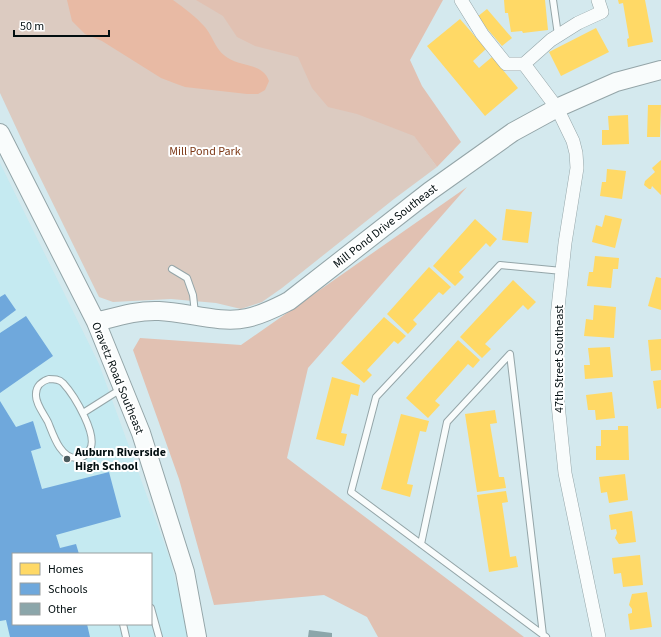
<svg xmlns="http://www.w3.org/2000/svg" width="661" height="637" font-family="'Source Sans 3',sans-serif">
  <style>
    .built { fill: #c5eaf1; fill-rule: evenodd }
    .green { fill: #dccbc1 }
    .forest { fill: #e1c1b2 }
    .water { fill: #e8baa4 }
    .homes { fill: #ffd966 }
    .schools { fill: #6fa8dc }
    .building { fill: #8ca6aa }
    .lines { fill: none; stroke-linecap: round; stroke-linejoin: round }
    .lane-casing { stroke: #94a5a8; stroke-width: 8 }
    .street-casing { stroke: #94a5a8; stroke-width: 14 }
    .secondary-casing { stroke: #94a5a8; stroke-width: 20 }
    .lane { stroke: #f9fcfc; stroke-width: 6 }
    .street { stroke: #f9fcfc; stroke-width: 13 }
    .secondary { stroke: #f9fcfc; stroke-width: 18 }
    .poi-dot { fill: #4c5b5e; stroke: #fff; stroke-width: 1.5 }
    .labels { text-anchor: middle; stroke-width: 4; stroke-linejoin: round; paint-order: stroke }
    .park-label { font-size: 12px; fill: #7d3917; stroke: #fff }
    .street-label { font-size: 12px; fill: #020e10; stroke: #fff }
    .poi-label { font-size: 12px; font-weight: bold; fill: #020e10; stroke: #fff; text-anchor: start }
  </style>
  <rect width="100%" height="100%" fill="#d4e9ee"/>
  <!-- built -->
  <path class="built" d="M0,163L99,364L171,562L189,637H0ZM13,554H151V624H13Z"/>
  <!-- green -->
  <path class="green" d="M0,0H246L363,65L437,167L394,199L282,288L262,302L241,309L216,303L171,299L113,302L99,297L27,151L0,93Z"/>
  <!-- forest -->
  <path class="forest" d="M196,0H443L410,60L422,86L461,142L437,167L414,136L357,114L328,107L312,88L298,57L255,46L237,37L223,16Z
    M467,187L308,368L287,458L524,637H378L367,617L324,595L214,605L179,479L133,350L140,338L241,345Z"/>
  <!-- water -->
  <path class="water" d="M67,0H173C184,8 195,16 204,26C214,37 214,49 228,58C241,67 263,63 269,81L265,90L258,94H247L185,87L174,83L161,78L102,41L85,34L72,21Z"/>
  <!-- homes -->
  <path class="homes" d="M504,0H545L548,30L523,33L522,31L511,32L508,13H505Z
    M618,0H645L653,42L628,47L627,39L629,38L623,3L619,4Z
    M487,9L512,38L502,46L477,17Z
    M460,19L486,49L473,61L479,68L492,57L518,88L485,116L427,46Z
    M596,28L609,52L561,76L549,52Z
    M648,105H661L660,137H647Z
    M628,115L629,144L602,145V130H609L608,116Z
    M661,160V195L652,186L651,189H649L644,185L645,181L655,172L652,168Z
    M607,169L626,171L622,199L600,196L602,182H606Z
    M506,209L532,212L528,243L502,240Z
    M605,215L622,219L615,248L592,242L596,225L602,227Z
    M475,219L497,239L490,247L486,243L459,272L464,277L455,286L433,266Z
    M595,256L619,258L618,269H613L611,288L587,286L589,272H593Z
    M429,267L451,287L443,295L439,292L413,320L417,324L408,334L387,314Z
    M656,277L661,278V310L648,306Z
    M513,280L536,302L528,310L523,305L485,344L491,349L482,358L460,337Z
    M594,305L616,307L614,338L584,336L586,319L593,320Z
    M384,317L406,336L398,344L394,341L367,370L372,375L364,383L341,363Z
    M661,339V370L651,371L648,340Z
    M458,340L480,360L473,368L468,364L435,401L440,405L428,418L406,398Z
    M610,347L613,377L585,379L584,365H590L588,348Z
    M332,377L360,385L358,396L351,394L341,433L347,434L344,446L316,439Z
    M661,380V408L657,409L653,381Z
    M612,392L615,418L596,420L595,410H588L586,395Z
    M495,410L497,423L490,424L499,477H504L506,488L477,492L465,414Z
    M401,414L429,421L426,432L420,431L407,484L413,485L410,497L381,489Z
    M618,426H628L629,460H596V446H601V430H618Z
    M625,474L628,500L609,503L607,492L601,493L599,477Z
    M506,491L508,502L502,503L510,557L516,556L518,567L489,572L477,495Z
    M632,511L636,542L619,544L615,538L617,533L616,529L611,530L609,515Z
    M640,555L643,585L623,587L621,573L614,574L612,558Z
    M647,592L652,627L630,630L628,614L632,613V609L629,605L632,594Z"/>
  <!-- schools -->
  <path class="schools" d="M5,294L16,310L0,322V297Z
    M26,316L53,356L0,393V333Z
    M0,401L16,427L33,421L41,448L31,451L42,489L109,472L121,517L56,535L60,548L76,544L79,554H13V624H87L90,637H10L6,620L0,621Z"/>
  <!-- building -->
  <path class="building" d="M309,630L332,633V637H308Z"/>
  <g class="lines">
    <defs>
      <path id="lane" d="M553,0L558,35
        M172,269L187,278L193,295L195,313
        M49,379C54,379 59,379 63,383C74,395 100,437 89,451C86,456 81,458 76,458C60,458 53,434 48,422C44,414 35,403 36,394C36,386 42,381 49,379Z
        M83,413L121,389
        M421,544L447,422L510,354L543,635
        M151,608L159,637
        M123,624L126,637
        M546,637L351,492L376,397L500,265L562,271"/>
      <path id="street" d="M461,0L482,34L506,64H524L557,108L573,141L576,153L577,168L565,243L557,317V394L565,473L599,637
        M524,64L551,40L578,23L602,12L598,0"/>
      <path id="secondary" d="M0,133L96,322L141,433L185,572L197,637
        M96,322C116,317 137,310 159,311C187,312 220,324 247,318C262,315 275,308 289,301L430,191L513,132L557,108L616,82L661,70"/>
    </defs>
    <!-- lane casing -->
    <use href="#lane" class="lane-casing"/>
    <!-- street casing -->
    <use href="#street" class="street-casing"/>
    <!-- secondary casing -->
    <use href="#secondary" class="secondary-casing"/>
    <!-- lane -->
    <use href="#lane" class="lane"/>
    <!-- street -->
    <use href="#street" class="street"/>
    <!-- secondary -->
    <use href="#secondary" class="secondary"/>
  </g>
  <!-- markers -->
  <circle class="poi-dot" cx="67" cy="459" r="4"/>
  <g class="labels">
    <!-- park labels -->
    <g class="park-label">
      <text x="205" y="155">Mill Pond Park</text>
    </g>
    <!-- street labels -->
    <g class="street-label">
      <text transform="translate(385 226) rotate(-38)" y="4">Mill Pond Drive Southeast</text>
      <text transform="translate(559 359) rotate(-90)" y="4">47th Street Southeast</text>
      <text transform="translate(118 378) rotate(68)" y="4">Oravetz Road Southeast</text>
    </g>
    <!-- poi labels -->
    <g class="poi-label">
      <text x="75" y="456">Auburn Riverside<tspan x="75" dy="14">High School</tspan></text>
    </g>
  </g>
  <!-- legend -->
  <rect x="12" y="553" width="140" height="72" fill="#ffffff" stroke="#9a9f9f"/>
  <rect x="20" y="563" width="20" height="12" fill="#ffd966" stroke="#9a9f9f"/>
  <text x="48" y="573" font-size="12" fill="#020e10">Homes</text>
  <rect x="20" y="583" width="20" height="12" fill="#6fa8dc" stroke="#9a9f9f"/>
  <text x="48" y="593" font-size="12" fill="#020e10">Schools</text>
  <rect x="20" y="603" width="20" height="12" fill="#8ca6aa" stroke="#9a9f9f"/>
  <text x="48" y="613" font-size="12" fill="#020e10">Other</text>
  <!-- scale -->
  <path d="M14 30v6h95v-6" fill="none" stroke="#020e10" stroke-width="2"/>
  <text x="20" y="30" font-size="12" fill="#020e10" stroke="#ffffff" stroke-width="3" paint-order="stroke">50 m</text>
</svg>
